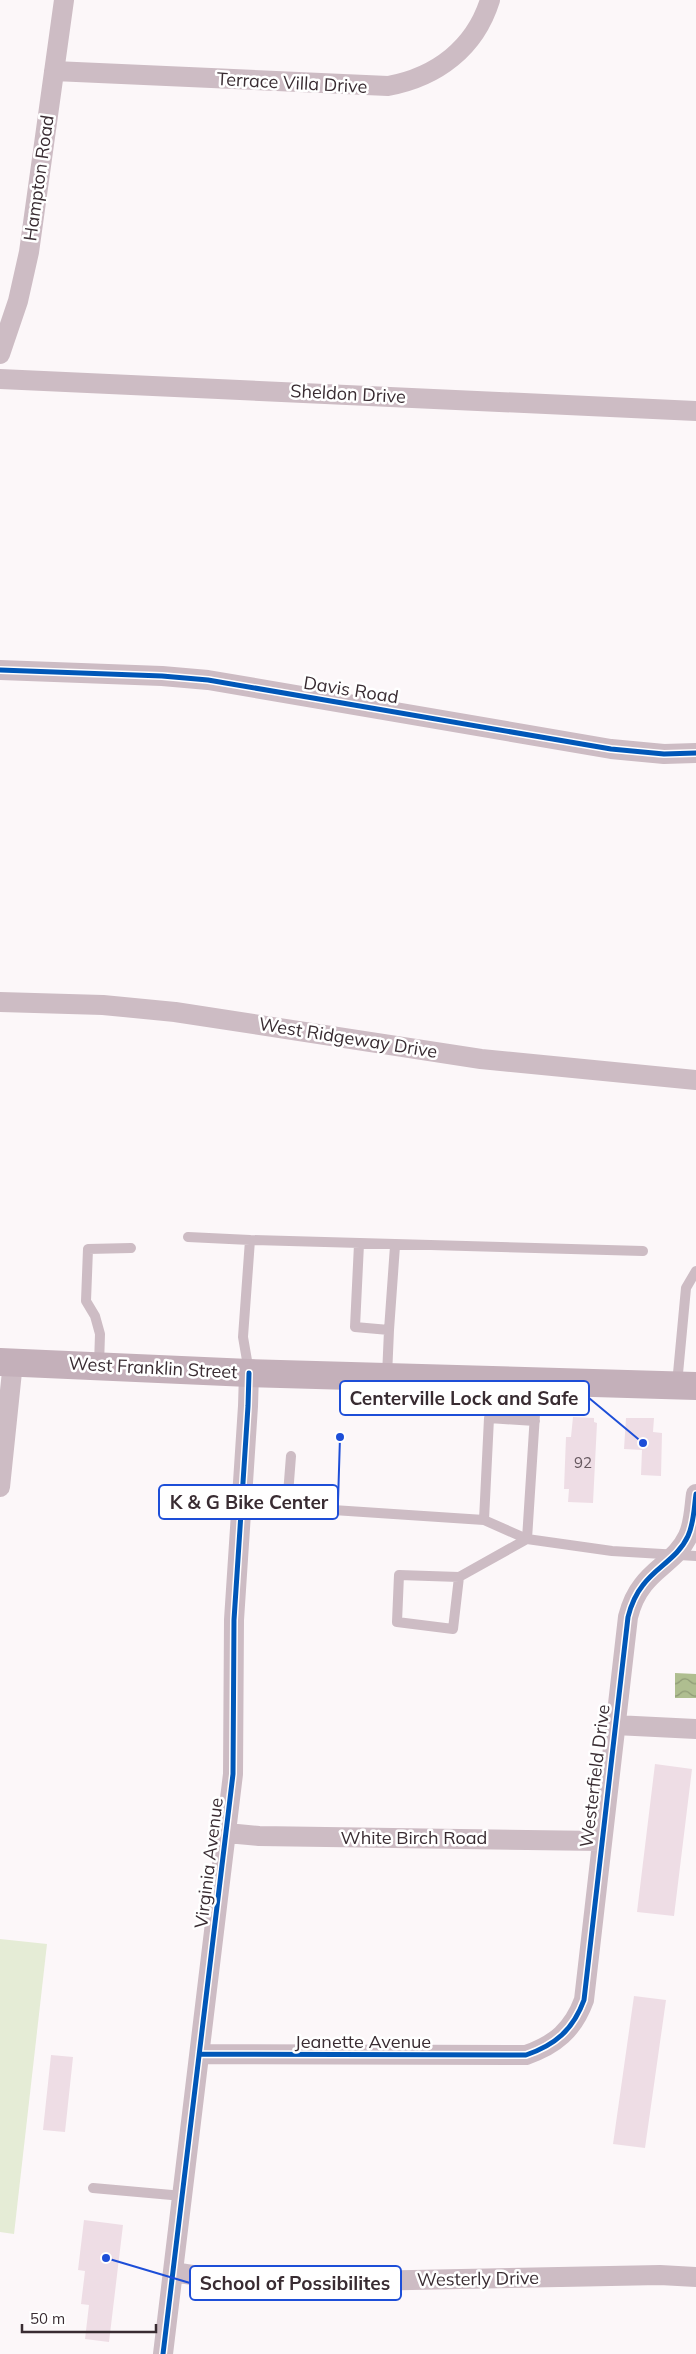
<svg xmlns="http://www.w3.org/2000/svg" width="696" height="2354" font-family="Mulish,sans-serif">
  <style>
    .pitch { fill: #e5ecd6 }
    .water { fill: url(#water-waves) }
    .building { fill: #eedde5 }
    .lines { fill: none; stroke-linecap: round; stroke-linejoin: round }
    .service { stroke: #cdbcc4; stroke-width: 10 }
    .minor { stroke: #cdbcc4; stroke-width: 20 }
    .secondary { stroke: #c4b0ba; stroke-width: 28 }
    .cycleway-casing { stroke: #fff; stroke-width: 8 }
    .cycleway { stroke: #0057b8; stroke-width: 5 }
    .labels { text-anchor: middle; stroke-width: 5; stroke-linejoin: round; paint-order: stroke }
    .number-label { font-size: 15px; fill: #66585f }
    .street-label { font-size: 18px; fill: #392c32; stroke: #fff }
    .leader { fill: none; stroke: #1d4ed8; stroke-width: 2 }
    .callout-dot { fill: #1d4ed8; stroke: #fff; stroke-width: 2 }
    .callout { fill: #fff; stroke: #1d4ed8; stroke-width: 2 }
    .callout-label { font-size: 19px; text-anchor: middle; font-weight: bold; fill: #392c32 }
  </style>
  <defs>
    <pattern id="water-waves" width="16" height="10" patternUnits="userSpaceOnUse" patternTransform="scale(1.25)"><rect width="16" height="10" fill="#afbe90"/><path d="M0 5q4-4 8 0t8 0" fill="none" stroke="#8f9b76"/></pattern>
  </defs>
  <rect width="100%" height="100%" fill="#fcf7f9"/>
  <!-- pitch -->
  <path class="pitch" d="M0,1939L47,1944L14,2234L0,2232Z"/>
  <!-- water -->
  <path class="water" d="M675,1673L696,1674V1698H675Z"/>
  <!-- building -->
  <path class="building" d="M573,1417L594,1418V1422L597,1423L593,1503L568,1502L569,1489H564L566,1437H571Z
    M626,1418H654L653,1432L662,1433L661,1476L641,1475L642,1450L624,1449Z
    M655,1764L692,1769L674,1916L637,1912Z
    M634,1996L666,2000L645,2148L613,2144Z
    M51,2055L73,2057L65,2132L43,2130Z
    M84,2220L123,2225L109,2342L85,2339L89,2305L81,2304L85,2271L78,2270Z"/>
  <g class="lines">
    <!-- service -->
    <path class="service" d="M188,1237L250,1240L243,1337L249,1372
      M250,1240L643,1251
      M359,1244L355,1327L389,1330L395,1246
      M99,1365L100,1334L95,1316L86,1301L88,1249L131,1248
      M387,1376L389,1330
      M537,1383L527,1539L612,1551L696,1556
      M677,1384L686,1288L696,1271
      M242,1504L484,1520L489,1418L535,1421
      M287,1507L291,1456
      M484,1520L527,1539
      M459,1577L453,1629L397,1622L399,1575L459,1577L527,1539
      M93,2188L183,2196"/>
    <!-- minor -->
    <path class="minor" d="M54,71L388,86C437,77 475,48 490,0
      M0,354L18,301L29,252L64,0
      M0,379L696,411
      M0,670L162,676L208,680L611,749L664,754L696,753
      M0,1002L103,1005L175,1012L481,1059L696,1080
      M0,1487L13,1362
      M615,1725L696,1729
      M227,1833L259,1836L601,1841
      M200,2054L526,2055C555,2045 573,2030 584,2000L628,1617C631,1605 635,1595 643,1585C656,1567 678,1558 688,1536C694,1523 694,1508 696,1494
      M173,2272L224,2280L265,2283L660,2275L696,2277
      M163,2354L233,1774L234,1620L248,1406L249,1373"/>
    <!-- secondary -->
    <path class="secondary" d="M0,1362L249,1373L696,1386"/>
    <defs>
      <path id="cycleway" d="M0,670L162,676L208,680L611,749L664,754L696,753
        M200,2054L526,2055C555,2045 573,2030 584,2000L628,1617C631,1605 635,1595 643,1585C656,1567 678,1558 688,1536C694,1523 694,1508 696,1494
        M163,2354L233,1774L234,1620L248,1406L249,1373"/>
    </defs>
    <!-- cycleway casing -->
    <use href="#cycleway" class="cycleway-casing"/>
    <!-- cycleway -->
    <use href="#cycleway" class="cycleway"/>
  </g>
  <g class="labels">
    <!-- number labels -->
    <g class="number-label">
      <text x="583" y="1468">92</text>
    </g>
    <!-- street labels -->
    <g class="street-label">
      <text transform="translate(292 83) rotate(3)" y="6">Terrace Villa Drive</text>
      <text transform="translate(39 178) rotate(-82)" y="6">Hampton Road</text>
      <text transform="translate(348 394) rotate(3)" y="6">Sheldon Drive</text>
      <text transform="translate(351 690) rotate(9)" y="6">Davis Road</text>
      <text transform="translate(348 1038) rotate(9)" y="6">West Ridgeway Drive</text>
      <text transform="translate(153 1368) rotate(3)" y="6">West Franklin Street</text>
      <text transform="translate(595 1776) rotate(-83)" y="6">Westerfield Drive</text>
      <text x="414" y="1844">White Birch Road</text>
      <text transform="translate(209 1863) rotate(-83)" y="6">Virginia Avenue</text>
      <text x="363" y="2048">Jeanette Avenue</text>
      <text transform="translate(478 2279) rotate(-1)" y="6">Westerly Drive</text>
    </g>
  </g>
  <!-- callouts -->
  <path class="leader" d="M643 1443L589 1398M340 1437L338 1502M106 2258L190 2283"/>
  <g class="callout-dot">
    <circle cx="643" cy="1443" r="5"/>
    <circle cx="340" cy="1437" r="5"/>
    <circle cx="106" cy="2258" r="5"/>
  </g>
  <g class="callout">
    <rect x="340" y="1381" width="249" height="34" rx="5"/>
    <rect x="159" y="1485" width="179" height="34" rx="5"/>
    <rect x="190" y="2266" width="211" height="34" rx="5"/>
  </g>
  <g class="callout-label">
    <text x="464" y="1405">Centerville Lock and Safe</text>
    <text x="249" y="1509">K &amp; G Bike Center</text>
    <text x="295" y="2290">School of Possibilites</text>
  </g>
  <!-- scale -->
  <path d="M22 2324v8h134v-8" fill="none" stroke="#392c32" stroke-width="2.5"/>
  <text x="30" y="2324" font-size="15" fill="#392c32" stroke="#ffffff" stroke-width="4" paint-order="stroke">50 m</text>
</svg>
